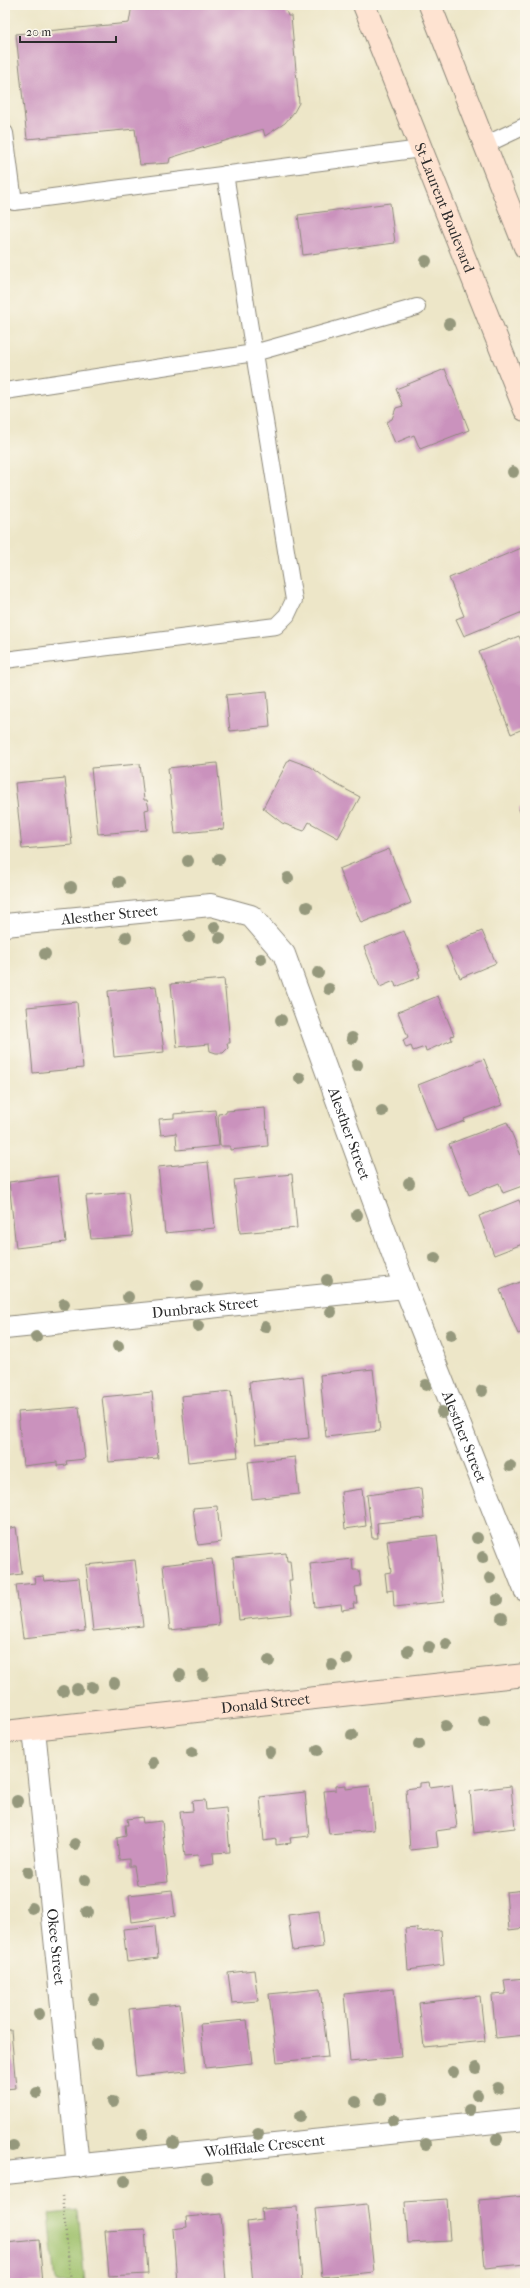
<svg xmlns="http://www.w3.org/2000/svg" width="530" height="2288" font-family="'IM FELL French Canon',serif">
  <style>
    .green { fill: #9dc069; stroke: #64764a }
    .building { fill: #ca92bd }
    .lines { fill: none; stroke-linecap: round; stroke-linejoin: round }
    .lane-casing { stroke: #8c887a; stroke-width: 18 }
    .street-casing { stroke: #8c887a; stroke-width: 24 }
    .secondary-casing { stroke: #8c887a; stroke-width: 24 }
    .path { stroke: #8c887a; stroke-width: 2.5; stroke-dasharray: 1 3; stroke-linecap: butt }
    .lane { stroke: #fff; stroke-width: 16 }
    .street { stroke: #fff; stroke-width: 22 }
    .secondary { stroke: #fee3d1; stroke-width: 22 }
    .tree { fill: #95987c }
    .labels { text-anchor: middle; stroke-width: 3; stroke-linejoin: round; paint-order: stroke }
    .street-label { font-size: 15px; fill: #2b2b2b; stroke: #fbf7ec }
  </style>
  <rect width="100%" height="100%" fill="#fbf7ec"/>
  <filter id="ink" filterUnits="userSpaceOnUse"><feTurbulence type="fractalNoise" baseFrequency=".025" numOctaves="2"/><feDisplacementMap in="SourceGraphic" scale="8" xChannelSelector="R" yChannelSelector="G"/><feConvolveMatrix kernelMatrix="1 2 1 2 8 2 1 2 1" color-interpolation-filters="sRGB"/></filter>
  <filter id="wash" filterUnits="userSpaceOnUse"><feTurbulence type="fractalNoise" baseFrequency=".012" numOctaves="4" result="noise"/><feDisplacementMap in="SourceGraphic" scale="16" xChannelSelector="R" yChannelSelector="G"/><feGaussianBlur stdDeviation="0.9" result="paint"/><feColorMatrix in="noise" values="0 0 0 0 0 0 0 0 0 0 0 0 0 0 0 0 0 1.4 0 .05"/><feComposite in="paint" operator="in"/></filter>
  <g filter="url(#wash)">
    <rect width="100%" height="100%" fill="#ede6c8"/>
    <!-- green -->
    <path class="green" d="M78,2211L85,2283H56L49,2214Z"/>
    <g id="blocks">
      <!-- building -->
      <path class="building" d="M132,5H284L288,16H291L299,103L294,112L285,123L265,136L263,129L170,158L169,163L140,165L135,129L27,139L16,34L129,23Z
        M390,203L395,243L303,255L298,215Z
        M445,369L469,430L420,449L414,435L395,443L386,422L392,419L396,408L403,406L396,389Z
        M524,547L525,611L464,636L456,619L464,616L449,578Z
        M519,636L525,651V728L511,734L479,652Z
        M267,691L270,727L230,731L226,695Z
        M289,759L311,767L330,781L360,797L338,838L309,822L304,831L282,823L263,808Z
        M217,763L224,829L175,834L168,768Z
        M140,764L144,800H147L149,809L145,810L147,830L98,834L91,768Z
        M65,778L72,845L22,849L15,783Z
        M525,806V825L519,809Z
        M389,849L411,903L361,923L339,869Z
        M404,931L420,970L418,971L420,977L396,987L394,981L380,987L364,947Z
        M482,931L496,963L460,978L446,946Z
        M224,979L230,1043H227L228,1048L223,1053H216L210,1051L209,1044L177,1047L171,984Z
        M156,986L164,1052L114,1057L108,991Z
        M438,996L454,1035L451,1036L452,1040L426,1051L425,1047L413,1051L411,1046L406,1048L403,1040L408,1037L398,1012Z
        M77,1002L83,1068L33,1073L27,1007Z
        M484,1059L502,1105L464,1119L465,1121L436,1131L418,1085Z
        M265,1108L268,1146L230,1150V1146H220L218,1114L226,1113V1111Z
        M215,1110L219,1146L177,1150L176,1133L161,1135L159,1119L174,1118V1114Z
        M507,1122L525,1165V1173L523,1174L525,1185L503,1193L499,1183L469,1195L449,1144Z
        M208,1162L215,1228L165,1233L158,1167Z
        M292,1174L297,1228L240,1233L234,1180Z
        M58,1176L66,1242L16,1248L9,1182Z
        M128,1192L133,1236L91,1239L86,1196Z
        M519,1200L525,1215V1243L494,1255L479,1216Z
        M525,1280V1331L518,1334L500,1290Z
        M373,1369L380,1431L326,1437L320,1375Z
        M303,1376L309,1438L256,1444L249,1382Z
        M231,1391L238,1457L188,1462L181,1396Z
        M152,1392L158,1458L109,1462L102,1397Z
        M79,1407L85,1459L66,1461L67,1465L57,1466V1462L23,1466L18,1412Z
        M295,1457L299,1494L252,1499L248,1462Z
        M421,1488L424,1518L377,1523L378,1538H372L367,1495Z
        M362,1489L366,1526L345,1529L341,1492Z
        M217,1506L221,1542L198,1545L193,1508Z
        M16,1527L22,1574L5,1576V1529Z
        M437,1535L444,1602L394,1607L393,1590L387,1591L385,1573L391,1572L387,1541Z
        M286,1553L287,1561H290L292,1580H289L292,1614L239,1620L233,1558Z
        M212,1559L219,1625L170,1630L163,1565Z
        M352,1559L353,1570H359L361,1586L355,1587L357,1603H353L354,1608L342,1610L341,1604L315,1607L310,1564Z
        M135,1560L143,1626L93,1631L86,1565Z
        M43,1576L44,1581L79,1578L85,1631L23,1638L16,1585L35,1583L34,1577Z
        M429,1782L430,1787L452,1784L457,1828L436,1831L438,1847L410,1850L406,1789L420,1787V1783Z
        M346,1785V1789L370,1786L374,1830L329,1834L324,1791L336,1790V1786Z
        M511,1786L515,1828L474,1833L470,1791Z
        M305,1792L309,1836L290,1838L291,1843L276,1845V1839L264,1841L260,1797Z
        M205,1800L206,1810L226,1808L230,1852L213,1853L214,1864L200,1866L198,1855L185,1856L180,1812L193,1811L192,1801Z
        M142,1817L143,1823L162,1821L168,1882L137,1885L134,1866H129V1859L119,1860L117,1838L126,1836L125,1825H128L127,1819Z
        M172,1890L175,1916L132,1922L129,1895Z
        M525,1890V1928L509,1930L506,1892Z
        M319,1911L323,1947L293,1951L288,1915Z
        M155,1926L158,1958L127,1962L123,1929Z
        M417,1928V1932L441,1930L444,1965L408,1970L405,1929Z
        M254,1970L258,2001L232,2003L228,1973Z
        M525,1978V2035L496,2038L492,1995L506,1994L504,1980Z
        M320,1989L328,2057L277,2062L269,1994Z
        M394,1989L401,2057L350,2062L344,1994Z
        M480,1996L485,2041L424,2047L419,2003Z
        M180,2004L187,2071L136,2076L129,2009Z
        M247,2020L252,2063L205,2068L200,2024Z
        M5,2030H11L16,2088L5,2089Z
        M525,2196V2264L485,2268L479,2200Z
        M447,2199L450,2241L408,2243L405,2202Z
        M367,2204L374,2272L322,2277L315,2209Z
        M297,2207L302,2283H253L247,2222L262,2220L261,2209Z
        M221,2214L226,2283H177L173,2229L187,2227L186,2217Z
        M145,2229L148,2274L109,2276L105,2231Z
        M39,2240L43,2283H5V2243Z"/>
    </g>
  </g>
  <g filter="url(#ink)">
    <use href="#blocks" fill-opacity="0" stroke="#8c887a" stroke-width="1"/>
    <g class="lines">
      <defs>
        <path id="lane" d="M5,133L14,202L421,149
          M485,145L525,126
          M5,391L254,353L417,307
          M5,660L276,626L287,615L294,600L225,174"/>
        <g id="street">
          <path id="s1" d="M5,925L211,905L251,916L284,954L405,1287L525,1590"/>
          <path id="s2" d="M5,1328L405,1287"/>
          <path id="s3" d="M34,1729L78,2166"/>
          <path id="s4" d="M5,2173L525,2119"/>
        </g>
        <g id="secondary">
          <path id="s5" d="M364,5L525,410"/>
          <path d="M430,5L525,247"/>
          <path id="s6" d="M5,1732L525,1675"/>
        </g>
      </defs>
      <!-- lane casing -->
      <use href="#lane" class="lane-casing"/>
      <!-- street casing -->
      <use href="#street" class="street-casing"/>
      <!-- secondary casing -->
      <use href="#secondary" class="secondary-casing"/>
      <!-- path -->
      <path class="path" d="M62,2196L71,2283"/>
      <!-- lane -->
      <use href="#lane" class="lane"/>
      <!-- street -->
      <use href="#street" class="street"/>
      <!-- secondary -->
      <use href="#secondary" class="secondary"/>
    </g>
    <!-- trees -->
    <g class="tree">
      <circle cx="426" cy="261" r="6"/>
      <circle cx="449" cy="324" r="6"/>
      <circle cx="513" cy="472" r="6"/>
      <circle cx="219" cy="859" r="6"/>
      <circle cx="188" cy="861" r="6"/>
      <circle cx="288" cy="878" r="6"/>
      <circle cx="119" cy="882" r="6"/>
      <circle cx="71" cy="887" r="6"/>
      <circle cx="307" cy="907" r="6"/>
      <circle cx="215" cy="927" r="6"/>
      <circle cx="126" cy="937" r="6"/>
      <circle cx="189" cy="937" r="6"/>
      <circle cx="220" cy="938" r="6"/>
      <circle cx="45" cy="954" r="6"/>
      <circle cx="261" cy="959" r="6"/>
      <circle cx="318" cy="973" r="6"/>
      <circle cx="329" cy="989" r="6"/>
      <circle cx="281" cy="1020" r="6"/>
      <circle cx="352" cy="1038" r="6"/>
      <circle cx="357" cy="1065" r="6"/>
      <circle cx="300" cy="1078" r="6"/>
      <circle cx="382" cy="1111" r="6"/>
      <circle cx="409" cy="1183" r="6"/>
      <circle cx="357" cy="1215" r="6"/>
      <circle cx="435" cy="1258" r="6"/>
      <circle cx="327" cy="1280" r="6"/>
      <circle cx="197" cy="1286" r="6"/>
      <circle cx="128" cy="1297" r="6"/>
      <circle cx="64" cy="1304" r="6"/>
      <circle cx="331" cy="1312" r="6"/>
      <circle cx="198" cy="1326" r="6"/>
      <circle cx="265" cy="1327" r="6"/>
      <circle cx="451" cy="1335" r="6"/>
      <circle cx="36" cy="1337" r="6"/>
      <circle cx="118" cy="1346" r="6"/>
      <circle cx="426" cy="1385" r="6"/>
      <circle cx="482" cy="1391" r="6"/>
      <circle cx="442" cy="1412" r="6"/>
      <circle cx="510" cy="1466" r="6"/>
      <circle cx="477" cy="1538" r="6"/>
      <circle cx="483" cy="1557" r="6"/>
      <circle cx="490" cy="1578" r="6"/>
      <circle cx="497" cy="1600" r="6"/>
      <circle cx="502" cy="1618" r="6"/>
      <circle cx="446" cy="1644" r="6"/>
      <circle cx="429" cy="1647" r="6"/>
      <circle cx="408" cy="1651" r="6"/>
      <circle cx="347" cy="1659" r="6"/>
      <circle cx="269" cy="1661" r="6"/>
      <circle cx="332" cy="1665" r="6"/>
      <circle cx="180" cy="1675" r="6"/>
      <circle cx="203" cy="1675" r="6"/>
      <circle cx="114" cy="1683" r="6"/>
      <circle cx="92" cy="1687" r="6"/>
      <circle cx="77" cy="1689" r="6"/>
      <circle cx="63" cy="1691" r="6"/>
      <circle cx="484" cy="1721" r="6"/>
      <circle cx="446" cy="1726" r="6"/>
      <circle cx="352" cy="1735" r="6"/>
      <circle cx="419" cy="1744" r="6"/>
      <circle cx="318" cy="1750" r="6"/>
      <circle cx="192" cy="1752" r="6"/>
      <circle cx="270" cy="1752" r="6"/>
      <circle cx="153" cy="1763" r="6"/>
      <circle cx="17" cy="1801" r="6"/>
      <circle cx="75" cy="1844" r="6"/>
      <circle cx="28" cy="1872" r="6"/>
      <circle cx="85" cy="1880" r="6"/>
      <circle cx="32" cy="1908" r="6"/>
      <circle cx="87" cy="1912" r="6"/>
      <circle cx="94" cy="1999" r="6"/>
      <circle cx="39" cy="2014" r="6"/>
      <circle cx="97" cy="2044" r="6"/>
      <circle cx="476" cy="2068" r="6"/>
      <circle cx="453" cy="2072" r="6"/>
      <circle cx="498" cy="2088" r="6"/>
      <circle cx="37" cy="2093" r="6"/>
      <circle cx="477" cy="2095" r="6"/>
      <circle cx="381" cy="2099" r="6"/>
      <circle cx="113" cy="2102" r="6"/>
      <circle cx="356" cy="2102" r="6"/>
      <circle cx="469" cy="2110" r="6"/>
      <circle cx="300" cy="2116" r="6"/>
      <circle cx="393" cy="2120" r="6"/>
      <circle cx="143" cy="2134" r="6"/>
      <circle cx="258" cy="2134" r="6"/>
      <circle cx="497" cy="2139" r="6"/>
      <circle cx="173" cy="2143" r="6"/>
      <circle cx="426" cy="2144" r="6"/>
      <circle cx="13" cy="2146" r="6"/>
      <circle cx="207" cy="2178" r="6"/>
      <circle cx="125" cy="2181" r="6"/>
    </g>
  </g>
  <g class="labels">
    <!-- street labels -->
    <g class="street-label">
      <text dy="5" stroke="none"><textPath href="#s5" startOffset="218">St-Laurent Boulevard</textPath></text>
      <text dy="5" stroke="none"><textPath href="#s1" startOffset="105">Alesther Street</textPath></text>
      <text dy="5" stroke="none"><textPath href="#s1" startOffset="490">Alesther Street</textPath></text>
      <text dy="5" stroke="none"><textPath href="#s2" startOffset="201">Dunbrack Street</textPath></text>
      <text dy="5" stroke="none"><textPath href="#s1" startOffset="814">Alesther Street</textPath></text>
      <text dy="5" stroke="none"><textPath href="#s6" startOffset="262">Donald Street</textPath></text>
      <text dy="5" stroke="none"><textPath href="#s3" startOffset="219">Okee Street</textPath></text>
      <text dy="5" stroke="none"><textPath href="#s4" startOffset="261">Wolffdale Crescent</textPath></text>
    </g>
  </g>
  <!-- margin -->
  <rect width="530" height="2288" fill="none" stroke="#fbf7ec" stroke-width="20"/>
  <!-- scale -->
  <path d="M20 36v6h96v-6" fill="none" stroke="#2b2b2b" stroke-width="2"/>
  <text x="26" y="36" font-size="12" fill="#2b2b2b" stroke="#fbf7ec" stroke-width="3" paint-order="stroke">20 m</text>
</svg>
